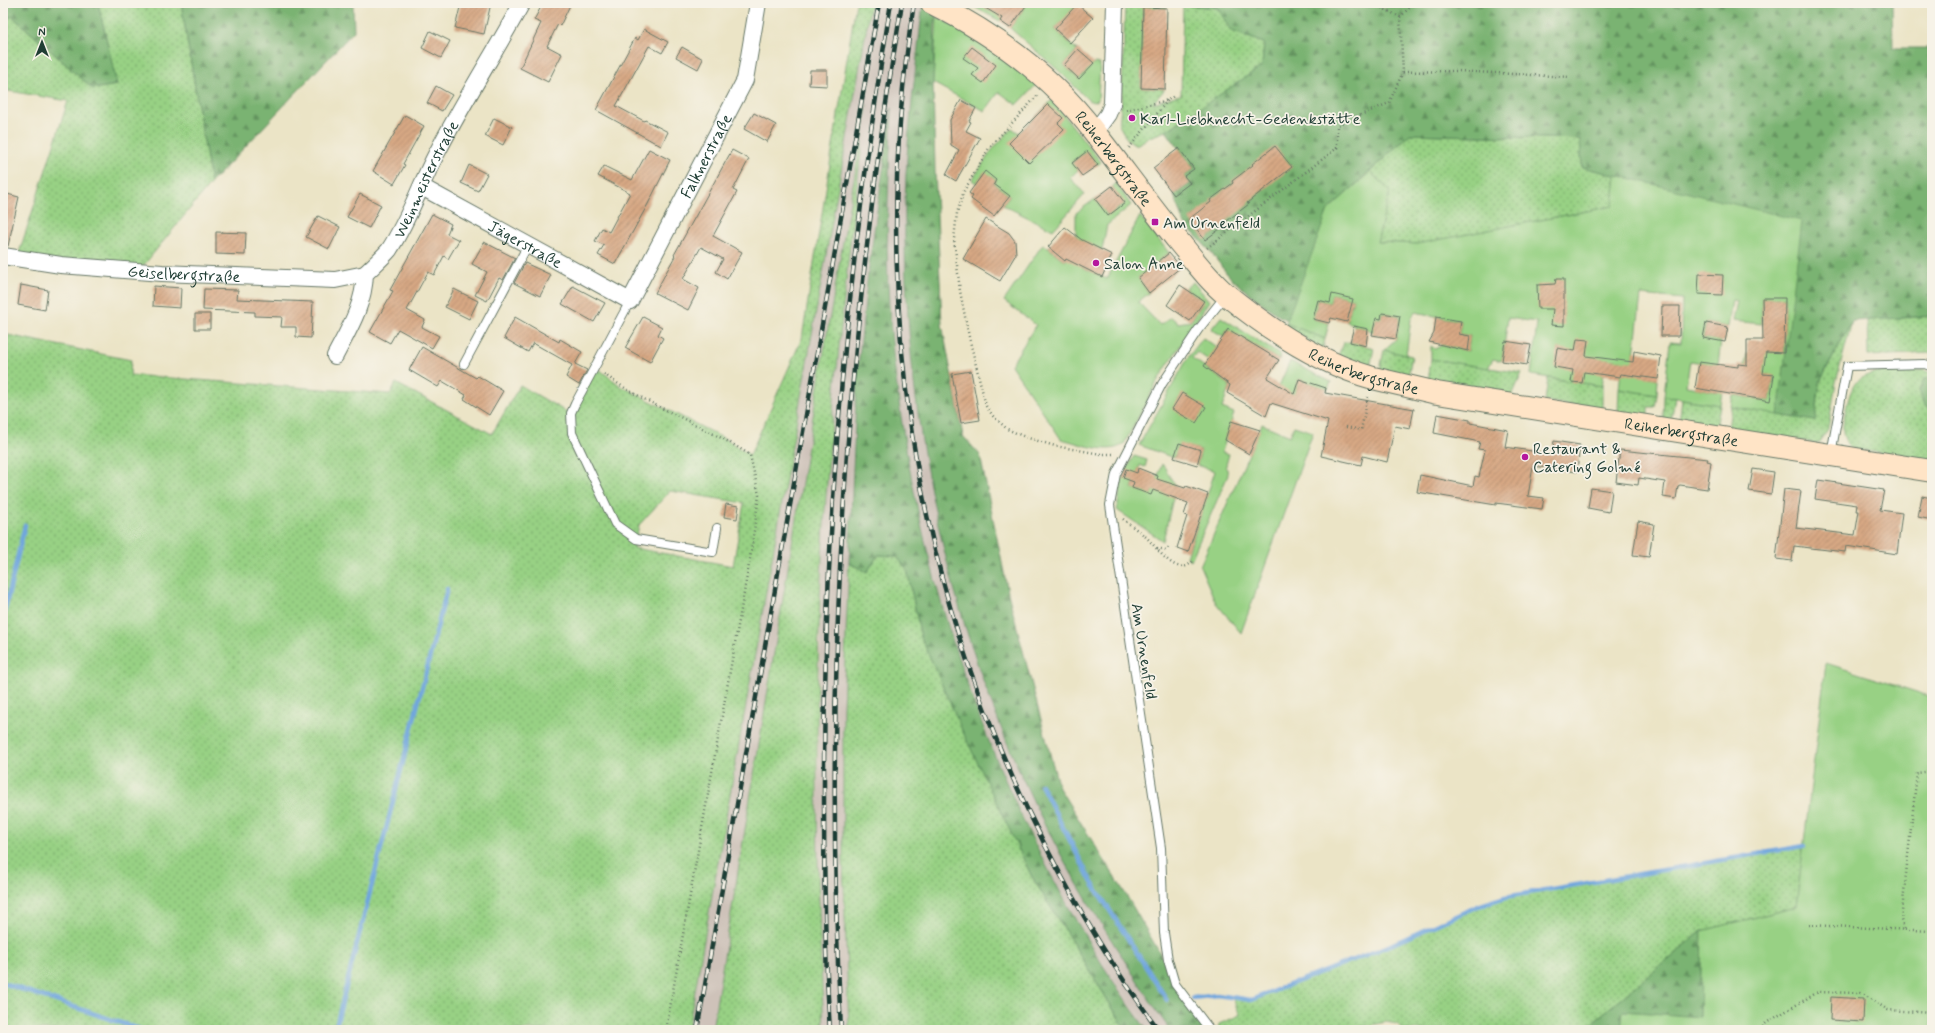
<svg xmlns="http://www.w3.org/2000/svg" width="1935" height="1033" font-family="Mynerve,sans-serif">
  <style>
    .industrial { fill: #cec2b9 }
    .grass { fill: url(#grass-dots); stroke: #5c875c; fill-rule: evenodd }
    .forest { fill: url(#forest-firs); stroke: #4c7853 }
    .garden { fill: #98d184; stroke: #5c875c }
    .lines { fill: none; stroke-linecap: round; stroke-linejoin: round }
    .stream { stroke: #6fa6dd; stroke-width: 4.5 }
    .building { fill: url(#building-hatch) }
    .lane-casing { stroke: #667767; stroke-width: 10 }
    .street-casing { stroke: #667767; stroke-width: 18 }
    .secondary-casing { stroke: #667767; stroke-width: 24 }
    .path { stroke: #667767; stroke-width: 2.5; stroke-dasharray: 1 3; stroke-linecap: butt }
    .lane { stroke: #fff; stroke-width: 8 }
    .street { stroke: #fff; stroke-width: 16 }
    .secondary { stroke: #ffe4c6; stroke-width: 22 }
    .rail-casing { stroke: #1f3d34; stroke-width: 4.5 }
    .rail { stroke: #f7f3e8; stroke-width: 3; stroke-dasharray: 9; stroke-linecap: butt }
    .poi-dot { fill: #b5179e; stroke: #f7f3e8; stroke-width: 1.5 }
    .labels { text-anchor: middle; stroke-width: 3.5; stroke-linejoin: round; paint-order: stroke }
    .poi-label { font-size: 16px; fill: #1f3d34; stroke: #f7f3e8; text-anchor: start }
    .street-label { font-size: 16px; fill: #1f3d34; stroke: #f7f3e8 }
  </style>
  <defs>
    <pattern id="grass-dots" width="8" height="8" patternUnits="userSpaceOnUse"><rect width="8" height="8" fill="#98d184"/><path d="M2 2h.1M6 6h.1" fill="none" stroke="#7bab6d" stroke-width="1.8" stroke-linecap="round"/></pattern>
    <pattern id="forest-firs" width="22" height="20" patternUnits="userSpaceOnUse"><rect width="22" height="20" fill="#7ab372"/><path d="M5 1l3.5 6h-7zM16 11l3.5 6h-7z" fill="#63935e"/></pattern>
    <pattern id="building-hatch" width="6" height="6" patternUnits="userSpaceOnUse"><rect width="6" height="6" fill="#d7a884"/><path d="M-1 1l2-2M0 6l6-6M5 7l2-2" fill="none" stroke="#ae8a6d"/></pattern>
  </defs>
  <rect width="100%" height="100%" fill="#f7f3e8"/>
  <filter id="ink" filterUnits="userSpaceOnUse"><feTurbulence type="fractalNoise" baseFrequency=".025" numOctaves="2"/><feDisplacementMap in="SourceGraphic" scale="8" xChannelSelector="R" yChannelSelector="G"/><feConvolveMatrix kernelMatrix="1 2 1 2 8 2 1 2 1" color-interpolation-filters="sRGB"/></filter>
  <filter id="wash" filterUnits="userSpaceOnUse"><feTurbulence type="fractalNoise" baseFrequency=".012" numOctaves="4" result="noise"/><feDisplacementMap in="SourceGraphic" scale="16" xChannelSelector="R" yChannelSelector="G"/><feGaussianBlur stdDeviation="0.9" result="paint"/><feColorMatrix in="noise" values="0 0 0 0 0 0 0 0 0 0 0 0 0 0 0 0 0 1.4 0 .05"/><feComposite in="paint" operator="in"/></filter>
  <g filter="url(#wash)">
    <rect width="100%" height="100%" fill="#ebe4c6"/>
    <!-- industrial -->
    <path class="industrial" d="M871,3H923L907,155L905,202L906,299L912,370L927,472L955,593L974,653L994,709L1018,767L1041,816L1072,875L1100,922L1170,1030H1147L1111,978L1083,932L1056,885L1002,774L958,658L923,538L909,474L900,415L889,303L887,233L891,114L868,273L857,378L849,563L843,708V859L849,1030H824L818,859V707L822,556L835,378L865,117L821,368L712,1030H688Z"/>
    <!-- grass -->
    <path class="grass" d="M98,3H181L211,183L139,271L17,259L68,101L3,90V20L12,16L93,89L117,85Z
      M856,3H871L688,1030H3V334L131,360L130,375L390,394L396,383L492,434L520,385L563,410L571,413L596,367L621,386L727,440L750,455L802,338ZM670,491L744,503L733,566L634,548L639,525Z
      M1125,3H1167V8L1143,7L1141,88L1165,89L1153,103C1163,101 1171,96 1181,95L1183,5L1218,8L1231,31L1264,43L1262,67L1166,131L1152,136L1136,145L1127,139L1119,125L1122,97Z
      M867,105C848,254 831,404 822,555C814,713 816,872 824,1030H712L821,368Z
      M1410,134L1580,139L1582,167L1616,175L1613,206L1417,244L1377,242L1390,191L1370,172Z
      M1932,316V353L1868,356L1867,320Z
      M1852,321L1836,382L1828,429L1820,442L1816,443L1728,430L1731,407L1815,420L1820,382Z
      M1286,323L1325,339L1323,349L1285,327Z
      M1350,342L1374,348L1370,368L1338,356L1343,343Z
      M1384,350L1412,356L1408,377L1380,370Z
      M1431,359L1522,373L1512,396L1428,382Z
      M1924,370L1932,374V378L1924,379V406L1932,409V462L1850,448C1841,437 1842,426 1845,413C1847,405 1849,395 1853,387C1862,367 1905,371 1924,370Z
      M1548,378L1602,386V410L1545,401Z
      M1619,389L1657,395L1655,407H1648V417L1618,412Z
      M1664,396L1675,398L1671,421L1663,419Z
      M1682,399L1720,405L1716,428L1679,422Z
      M878,555L896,556L907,569L921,637L1031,875L1126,1030H849L843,859V708L849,563L867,572Z
      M1804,846L1796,907L1702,931L1594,1021L1587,1030H1403L1397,1024L1386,1022L1346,1030H1218L1219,1024L1240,1015L1232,997L1251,1000L1386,947L1478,906L1505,897Z"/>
    <!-- forest -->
    <path class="forest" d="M3,3H98L117,85L93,89L12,16L3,20Z
      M181,3H353L354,31L211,183Z
      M923,3H940L935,23L933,83L935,170L942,324L963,436L980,455L1009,597L1059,788L1125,893L1172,974L1207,1030H1170C1152,1005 1136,978 1119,952C1091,908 1064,863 1040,815C947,626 902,414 905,204C906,137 916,70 923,3Z
      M1183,3H1372L1385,9L1386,3H1892L1893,48H1932V316L1852,321L1820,381L1815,421L1778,415L1801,221L1582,167L1580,139L1410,134L1328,210L1288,320L1279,316L1242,288L1228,275L1210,251L1183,222L1174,195L1190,184L1184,176L1194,169L1166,131L1262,66L1264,43L1231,31L1218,8L1183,5Z
      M892,108C889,174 885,239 889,305C902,496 952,678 1038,850C1070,912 1105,974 1147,1030H1126L1031,875L962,730L921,637L907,569L896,556L878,555L867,572L849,563L857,378L868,273Z
      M1932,378V409L1924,406L1919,390L1924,379Z
      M1702,931L1700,1017L1623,1011L1621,1030H1587L1594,1021Z"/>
    <!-- garden -->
    <path class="garden" d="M967,3H977L992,12L998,4L1008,10L1000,21Z
      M1028,3H1079L1055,29L1077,50L1064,65L1079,79L1094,63L1100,64L1098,100L1093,102L1088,100L1059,71L1010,28Z
      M937,17L979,40L1037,84L1017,105L999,92L985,111L933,83Z
      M1052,100L1101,162L1098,165L1087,151L1072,162L1078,170L1070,178L1085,194L1053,230L1003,205L1010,196L994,184L996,180L985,172L976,183L972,180L992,150L1012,128L1019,133Z
      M1370,172L1390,191L1377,242L1417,244L1613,206L1616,175L1802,221L1778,415L1731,407L1733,395L1770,401L1774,376L1763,374L1745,365L1747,352H1784L1785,298H1762V324L1733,321L1737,301L1732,300L1728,327L1706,323L1703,338L1721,341L1718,365L1690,361L1686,386L1718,392L1726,366L1720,405L1664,396L1670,342L1681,343L1682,299L1641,295L1632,373L1658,379L1657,395L1619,389L1622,361L1606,359L1602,386L1531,375L1537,322L1508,318L1502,361L1493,359L1488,368L1431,359V346L1435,349L1442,345L1468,351L1470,336L1459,334L1461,321L1415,312L1411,319L1406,355L1384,350L1396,339L1400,316L1382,313L1381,319L1376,318L1374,328L1379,329L1378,336L1368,329L1354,326V324L1347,322L1353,299L1332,294L1330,303L1318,300L1313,319L1329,323L1325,339L1286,323L1328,210Z
      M1116,183L1131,205L1107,225L1102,250L1093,246L1082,267L1107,279L1140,216L1169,253L1138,278L1149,293L1138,302L1160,325L1171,317L1178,323L1191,321L1204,301L1185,288L1193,282L1209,301L1158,380L1124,444C1108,456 1079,443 1061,439L1011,365L1036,325L1004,301L1043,244L1065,261L1082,240L1076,236V213L1095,199L1108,216L1125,204L1112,186Z
      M1221,317L1280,355L1279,360L1228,329L1223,336L1211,329Z
      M1203,338L1242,363L1234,378L1197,352L1192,358L1230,385L1222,408L1234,413L1222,452L1229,454L1226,465L1228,475L1191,560L1187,557L1215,471L1197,465L1201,450L1179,444L1174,458L1139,445L1189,356Z
      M1290,361L1331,382L1328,389L1299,379L1290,408L1273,400Z
      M1262,424L1290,436L1294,426L1313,432L1241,633L1216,603L1200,566Z
      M1134,456L1147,460L1145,467L1140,465L1132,488L1151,494L1162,464C1168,471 1169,478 1176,485L1163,541L1117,510L1122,477Z
      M1826,663L1932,697V1030H1621L1623,1011L1700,1017L1702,931L1796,907Z"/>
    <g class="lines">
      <!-- stream -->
      <path class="stream" d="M3,618L25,525
        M1041,785L1091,881L1167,1000
        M3,983L142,1030
        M1193,998L1217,995L1251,1000L1386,947L1478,906L1505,897L1804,846
        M335,1030L447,589"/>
    </g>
    <g id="blocks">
      <!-- building -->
      <path class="building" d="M461,3H491L484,34L455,28Z
        M543,3H571L560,26L558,24L547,46L562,54L548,82L520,68L541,23L534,20Z
        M977,3H1028L1010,28L1000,21L1002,18Z
        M1077,4L1093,18L1070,43L1055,29Z
        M1143,7L1167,8L1165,89L1141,88Z
        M644,29L668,42L662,53L649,46L616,106L644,121L645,120L668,132L661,146L596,110L635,38L638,40Z
        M430,31L450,41L441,58L422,48Z
        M682,47L703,59L698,69L676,57Z
        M972,47L996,65L983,83L972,75L978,68L963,58Z
        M1078,49L1094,63L1079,79L1064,65Z
        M810,70H827V86L809,85Z
        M436,86L452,95L442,111L427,103Z
        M961,100L976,108L969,121L971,122L966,131L980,138L956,181L946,175L959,150L951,145L950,120Z
        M1048,104L1063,118L1058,123L1064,129L1029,163L1009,143Z
        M754,113L776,125L767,142L744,129Z
        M405,115L424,126L403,164L405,165L394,184L373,171Z
        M494,118L512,127L503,145L485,136Z
        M1275,146L1292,167L1247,203L1249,204L1227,221L1228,223L1205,240L1189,219L1211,202L1210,200L1233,183L1232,181L1253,165L1252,164Z
        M1179,148L1194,169L1184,176L1190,183L1174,195L1153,168Z
        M649,149L670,160L648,204L615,264L598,255L604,245L595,241L602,228L609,232L630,193L598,176L604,166L632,180Z
        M732,150L749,159L733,190L737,192L713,236L742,252L727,279L716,272L723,259L701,247L683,279L699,288L688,310L655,293L675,256L674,255Z
        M1087,151L1098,165L1082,176L1072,163Z
        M469,165L487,174L478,191L461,183Z
        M985,171L996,180L994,184L1010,196L994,216L971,199L973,196L969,193Z
        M1112,186L1125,203L1108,216L1095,199Z
        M3,193L19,197L8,246H3Z
        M360,194L381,205L369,228L347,217Z
        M432,214L451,224L447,234L459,240L448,259L444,256L434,275L428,272L407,310L425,320L422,327L439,336L432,348L398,329L390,343L370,332L393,291L390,290Z
        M318,216L340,227L329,249L306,237Z
        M986,219L1009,233L1015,241L1016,254L1000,281L963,259Z
        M1065,227L1082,240L1112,255L1102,277L1066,259L1065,261L1048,247Z
        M216,232L246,233L245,255L216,254Z
        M484,242L515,258L503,280L499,278L487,301L475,295L487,272L472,264Z
        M1169,253L1181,267L1149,293L1138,278Z
        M525,263L551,275L540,296L514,283Z
        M1699,274L1723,275L1722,295L1698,294Z
        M1556,279H1564V326L1551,325L1553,309H1538L1537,285L1555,284Z
        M21,285L48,290L45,310L18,305Z
        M1180,285L1204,301L1190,321L1167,305Z
        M154,286L181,288L180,308L153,306Z
        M573,286L605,303L594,322L562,304Z
        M204,289L238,290L237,299L313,302L311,338L296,337V327H281L282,317L255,316V312L203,310Z
        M454,289L478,301L469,319L445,307Z
        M1332,294L1353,299L1347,322L1331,318L1329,323L1313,319L1318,300L1330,303Z
        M1762,298H1785L1784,353L1766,352L1763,374L1774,375L1770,401L1695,388L1699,362L1738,367V364L1747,365V340H1763Z
        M1662,306H1680L1679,336H1661Z
        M1382,313L1400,316L1396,339L1372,335L1376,318L1381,319Z
        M195,314H210V329H195Z
        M515,317L559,342L560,339L582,352L575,364L587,370L579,385L566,377L572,365L533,343L528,352L504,338Z
        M643,317L662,327L658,335L663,338L650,362L625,348Z
        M1436,317L1461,321L1459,334L1470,336L1468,351L1429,342L1434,333Z
        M1706,323L1728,327L1725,342L1703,338Z
        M1354,326L1368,329L1366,346L1350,342Z
        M1228,329L1279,360L1267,378L1294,394L1299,379L1326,388L1325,393L1414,409L1410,429L1395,426L1387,462L1363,456L1361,465L1321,456L1328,421L1271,403L1266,416L1227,393L1230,385L1204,366Z
        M1577,339L1588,340L1586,356L1633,362L1634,351L1661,356L1658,379L1621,374L1620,377L1584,372L1582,383L1571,382L1573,370L1554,367L1557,348L1575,351Z
        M1505,341L1531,345L1527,365L1502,361Z
        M422,347L476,378L478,376L503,391L489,415L464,399L466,395L442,381L438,387L409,370Z
        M971,371L980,420L961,423L952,374Z
        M1182,393L1206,407L1196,423L1172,409Z
        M1437,414L1470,420V423L1508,430L1505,447L1552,454L1554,441L1580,445L1577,472L1533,466L1528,496L1544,498L1542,509L1496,503V505L1417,492L1420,475L1473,486L1475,476L1479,477L1485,450L1478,449L1480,442L1434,433Z
        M1231,421L1260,430L1249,454L1225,440Z
        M1179,443L1201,450L1197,465L1174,458Z
        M1620,450L1708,459L1707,461L1711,462L1707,489L1680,485L1678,486L1676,499L1663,497L1665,482L1639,478L1638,485L1616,482Z
        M1138,468L1158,476L1157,479L1185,488L1186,486L1208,494L1188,552L1177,548L1187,516L1184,515L1188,503L1153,490L1151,495L1132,488L1134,482L1123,478L1126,469L1137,473Z
        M1753,469L1774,472L1771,494L1749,491Z
        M1818,480L1884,490L1880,510L1902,513L1897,554L1846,546L1845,552L1794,546L1792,561L1776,559L1784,489L1801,491L1796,528L1855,535L1859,511H1856L1857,505L1815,499Z
        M1591,488L1612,491L1609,512L1588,508Z
        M1922,496L1932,498V520L1918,517Z
        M726,504L739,506L737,519L724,517Z
        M1638,521L1654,524L1649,557L1633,555Z
        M1831,997L1864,999L1863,1022L1830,1020Z"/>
    </g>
  </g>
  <g filter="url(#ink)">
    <use href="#blocks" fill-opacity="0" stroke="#667767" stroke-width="1"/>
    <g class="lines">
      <defs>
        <path id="lane" d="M630,301L575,404L571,413L572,433L615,524L636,539L713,552L717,528
          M464,364L528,245
          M1831,454L1847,366L1925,364L1932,367
          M1210,1030L1175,984L1168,960L1164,933L1161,848L1110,505L1116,474L1162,384L1198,330L1226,295"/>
        <g id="street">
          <path d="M1095,132L1108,114L1112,104L1115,3"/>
          <path id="s1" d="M422,187L630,301L745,80L758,3"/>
          <path id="s2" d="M3,256L61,265L162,273L335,280L365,274"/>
          <path id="s3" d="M335,356C349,329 364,305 365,274C373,266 382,258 389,250C410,218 421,182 439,149C465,99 495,52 522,3"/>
        </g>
        <g id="secondary">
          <path id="s4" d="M932,3C994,34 1053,77 1095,133C1123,169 1150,206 1179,242C1194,260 1210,282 1228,296C1270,330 1320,363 1373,378C1394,383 1416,388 1437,393L1932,471"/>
        </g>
      </defs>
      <!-- lane casing -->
      <use href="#lane" class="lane-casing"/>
      <!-- street casing -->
      <use href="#street" class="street-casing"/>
      <!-- secondary casing -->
      <use href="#secondary" class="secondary-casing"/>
      <!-- path -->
      <path class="path" d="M1400,17L1414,3
        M1403,72L1457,71L1570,77
        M1037,96L989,148L964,191L957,213L954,239L960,291L969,337L986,406L993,416L1007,429L1025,437L1055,446L1101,454H1113
        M1126,110L1168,100L1174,96
        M1129,148L1168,100
        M1207,248L1337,148V125L1389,103L1403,72L1400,17L1372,3
        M604,374C649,407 703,424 750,455L759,495L750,559L666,1030
        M1346,427L1361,430L1368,396
        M1123,519C1131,526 1141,532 1148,539C1158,549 1177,579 1193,561
        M1157,548L1166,550L1170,546
        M1809,925L1932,931
        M1904,929L1901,920L1917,773L1932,771
        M1760,1030L1766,1023L1818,992L1861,993L1888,1010L1932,1013"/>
      <!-- lane -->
      <use href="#lane" class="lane"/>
      <!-- street -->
      <use href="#street" class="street"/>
      <!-- secondary -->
      <use href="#secondary" class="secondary"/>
      <defs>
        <path id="rail" d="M914,3C868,292 911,584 1045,845C1078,909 1115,972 1159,1030
          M697,1030L879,3
          M830,1030C824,942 824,854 824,766C825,510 848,255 891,3
          M841,1030C823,686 844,342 902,3"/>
      </defs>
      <!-- rail casing -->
      <use href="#rail" class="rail-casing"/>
      <!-- rail -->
      <use href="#rail" class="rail"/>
    </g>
  </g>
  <!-- markers -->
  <g class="poi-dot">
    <circle cx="1132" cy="118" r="4"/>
    <rect x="1151" y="218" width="8" height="8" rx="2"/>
    <circle cx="1096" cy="263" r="4"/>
    <circle cx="1525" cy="457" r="4"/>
  </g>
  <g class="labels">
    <!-- poi labels -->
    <g class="poi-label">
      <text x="1140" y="124">Karl-Liebknecht-Gedenkstätte</text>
      <text x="1163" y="228">Am Urnenfeld</text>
      <text x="1104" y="269">Salon Anne</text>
      <text x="1533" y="454">Restaurant &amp;<tspan x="1533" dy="18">Catering Golmé</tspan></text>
    </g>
    <!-- street labels -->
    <g class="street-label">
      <text dy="6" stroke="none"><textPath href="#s1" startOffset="401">Falknerstraße</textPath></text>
      <text dy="6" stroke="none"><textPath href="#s4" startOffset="242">Reiherbergstraße</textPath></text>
      <text dy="6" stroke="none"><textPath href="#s3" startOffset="202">Weinmeisterstraße</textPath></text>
      <text dy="6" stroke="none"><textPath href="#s1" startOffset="118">Jägerstraße</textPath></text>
      <text dy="6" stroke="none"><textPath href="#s2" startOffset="182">Geiselbergstraße</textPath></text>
      <text dy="6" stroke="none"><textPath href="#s4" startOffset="578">Reiherbergstraße</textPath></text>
      <text dy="6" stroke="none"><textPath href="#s4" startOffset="902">Reiherbergstraße</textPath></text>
      <text transform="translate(1145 651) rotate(81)" y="6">Am Urnenfeld</text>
    </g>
  </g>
  <!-- margin -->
  <rect width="1935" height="1033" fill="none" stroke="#f7f3e8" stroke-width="16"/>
  <!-- north arrow -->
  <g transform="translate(42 42)" stroke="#f7f3e8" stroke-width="3" paint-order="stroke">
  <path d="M0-3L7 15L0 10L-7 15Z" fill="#1f3d34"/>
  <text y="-6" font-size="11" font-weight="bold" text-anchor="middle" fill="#1f3d34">N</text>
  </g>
</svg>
